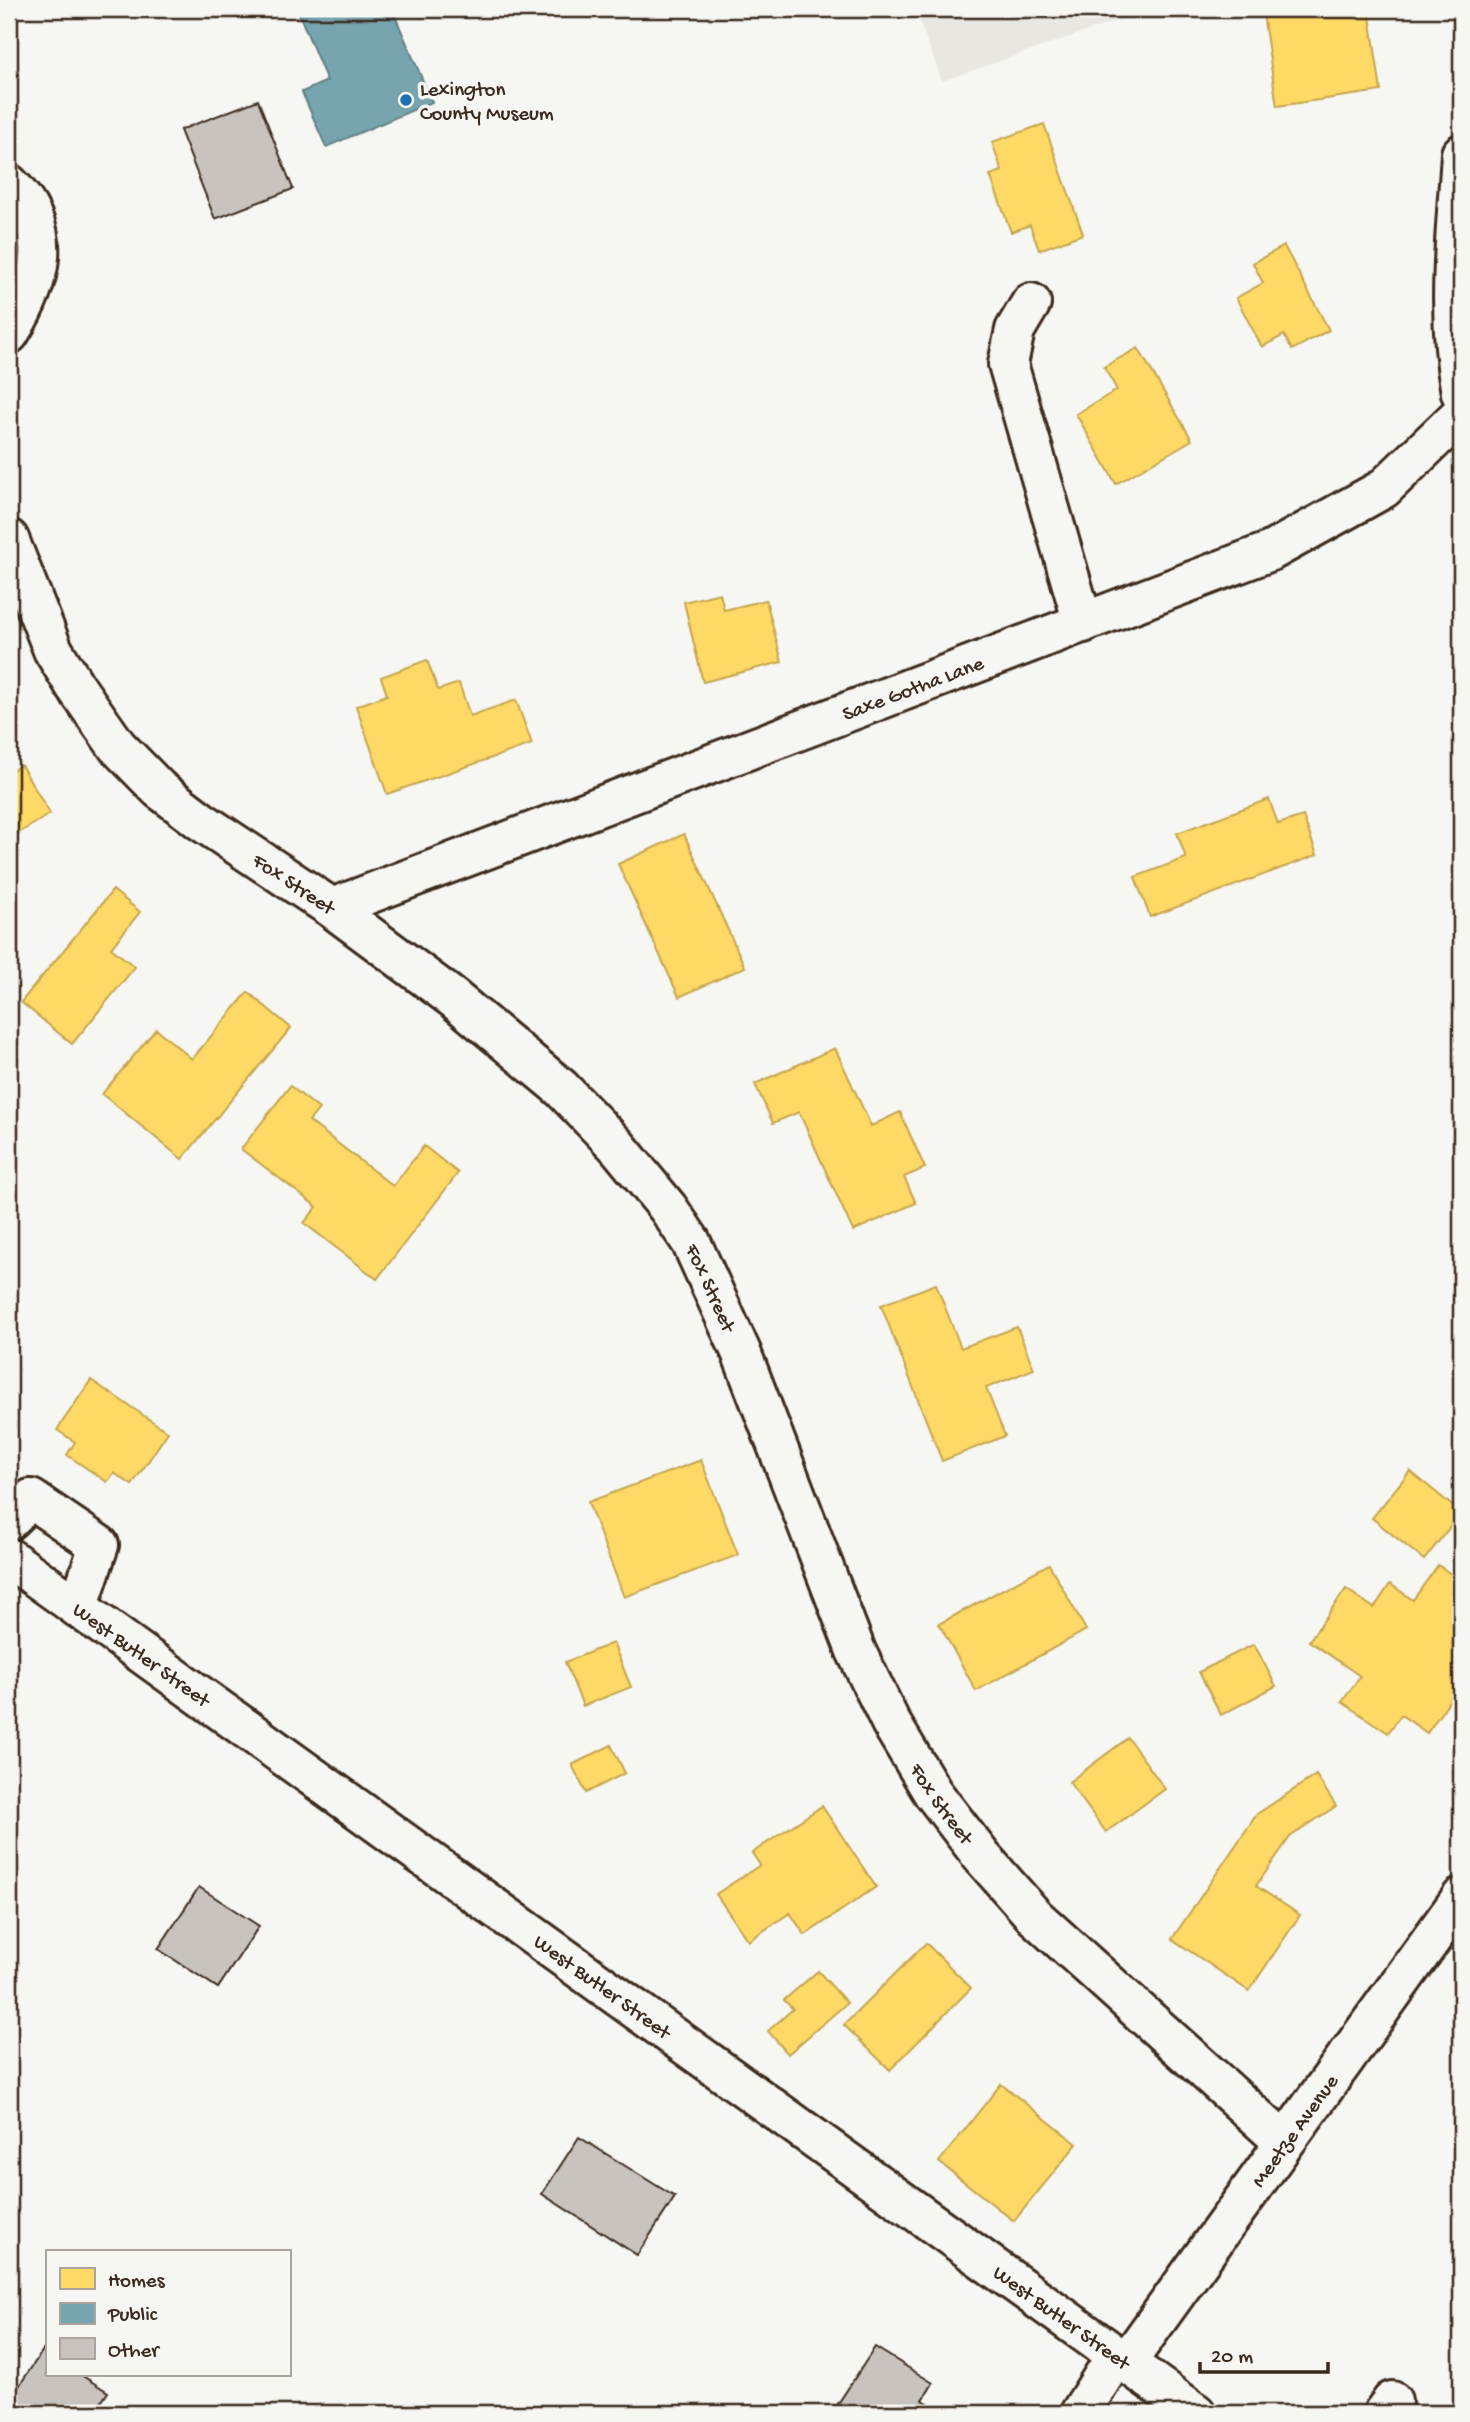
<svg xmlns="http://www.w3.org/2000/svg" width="1470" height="2422" font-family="'Gochi Hand',sans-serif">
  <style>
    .built { fill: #e8e7e2 }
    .homes { fill: #ffd966; stroke: #c4a450; stroke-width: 2 }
    .public { fill: #76a5af; stroke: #648084; stroke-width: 2 }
    .building { fill: #c8c3be; stroke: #3b2a1e; stroke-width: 2 }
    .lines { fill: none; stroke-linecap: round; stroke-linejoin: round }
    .minor-casing { stroke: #3b2a1e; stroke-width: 44 }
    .minor { stroke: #f6f6f2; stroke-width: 38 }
    .poi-dot { fill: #1f6fb2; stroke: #f6f6f2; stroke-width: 2.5 }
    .labels { text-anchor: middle; stroke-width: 7; stroke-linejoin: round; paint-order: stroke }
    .poi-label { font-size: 21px; fill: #3b2a1e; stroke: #f6f6f2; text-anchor: start }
    .street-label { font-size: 21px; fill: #3b2a1e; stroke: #f6f6f2 }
  </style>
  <rect width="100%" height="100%" fill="#f6f6f2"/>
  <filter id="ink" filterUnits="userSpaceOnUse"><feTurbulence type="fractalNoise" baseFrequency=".0143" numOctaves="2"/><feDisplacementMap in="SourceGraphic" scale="14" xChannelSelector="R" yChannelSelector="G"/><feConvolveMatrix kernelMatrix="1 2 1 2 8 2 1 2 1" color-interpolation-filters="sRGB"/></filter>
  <g filter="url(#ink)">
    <!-- built -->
    <path class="built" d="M915,9H1151L942,81Z"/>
    <!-- homes -->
    <path class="homes" d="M1301,9H1369L1381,91L1277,106L1263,14Z
      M1044,124L1083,234L1039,250L1030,225L1011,232L990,175L1002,171L992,142Z
      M1284,246L1329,330L1292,350L1284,335L1262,347L1236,298L1263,283L1253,263Z
      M1138,348L1192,440L1116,484L1076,414L1117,390L1104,367Z
      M720,593L724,610L766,600L782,662L703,682L684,602Z
      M427,660L438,690L459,683L470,716L516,700L532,744L387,794L356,706L387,695L381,677Z
      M21,765L50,814L9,839V772Z
      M1269,799L1278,824L1303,816L1317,855L1150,917L1135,877L1186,858L1177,833Z
      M684,834L745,967L679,997L618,864Z
      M113,890L140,912L111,948L135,967L72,1044L21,1002Z
      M248,992L291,1028L182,1159L102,1094L156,1029L192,1059Z
      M835,1048L871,1126L900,1112L925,1168L904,1177L916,1203L853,1231L799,1112L773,1123L755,1084Z
      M290,1086L319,1109L309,1121L393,1186L424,1146L458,1173L377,1279L304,1223L317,1207L241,1149Z
      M936,1284L961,1348L1017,1327L1034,1369L986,1388L1005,1436L942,1461L881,1305Z
      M91,1380L168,1432L132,1485L114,1473L107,1482L67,1455L75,1442L57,1430Z
      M701,1460L738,1555L624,1597L588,1502Z
      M1410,1471L1461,1513L1424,1560L1372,1518Z
      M1049,1564L1086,1630L976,1691L939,1624Z
      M1438,1565L1461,1581V1684L1427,1733L1401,1715L1388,1733L1342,1702L1360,1676L1309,1641L1346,1589L1374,1608L1390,1584L1413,1600Z
      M613,1643L631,1687L583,1706L565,1662Z
      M1254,1644L1276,1686L1221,1715L1199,1672Z
      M1128,1738L1165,1789L1106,1832L1069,1782Z
      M611,1745L625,1773L586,1793L572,1765Z
      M1316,1775L1336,1806L1290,1837L1256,1886L1300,1915L1249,1991L1172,1939L1257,1814Z
      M822,1806L876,1887L805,1935L790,1913L748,1941L716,1894L760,1865L752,1853Z
      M926,1943L971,1988L890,2070L844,2025Z
      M818,1971L847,2003L788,2054L768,2031L793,2009L784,2000Z
      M1001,2084L1077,2144L1014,2221L939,2162Z"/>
    <!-- public -->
    <path class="public" d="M297,9H392L432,102L326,147L302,92L327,81Z"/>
    <!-- building -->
    <path class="building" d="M258,100L293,189L215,219L180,130Z
      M199,1887L259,1926L218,1988L158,1949Z
      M579,2137L675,2197L637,2255L542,2194Z
      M875,2347L933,2383L923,2400L937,2409L934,2413H832Z
      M43,2350L47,2352V2375H81L108,2392L94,2413H9V2401Z"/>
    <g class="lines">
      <defs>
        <g id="minor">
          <path d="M1461,154C1456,234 1446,313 1461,393"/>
          <path d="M9,184C57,231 41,283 9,334"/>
          <path d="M1031,303L1015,330L1008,364L1083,623"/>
          <path id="s1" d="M9,539L53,650L75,686L117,746L159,789L201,821L332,908L453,998L561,1088L617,1146L668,1208L691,1242L741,1352L856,1651L891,1723L933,1793L982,1857L1035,1917L1284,2142"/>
          <path id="s2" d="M332,908L1271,551L1383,489L1461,414"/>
          <path d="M9,1520L31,1499L99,1545L78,1608"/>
          <path id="s3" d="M9,1558L1196,2413"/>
          <path id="s4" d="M1126,2363L1461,1898"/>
          <path d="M1080,2413L1116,2356"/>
          <path d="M1383,2413L1392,2401"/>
        </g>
      </defs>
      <!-- minor casing -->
      <use href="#minor" class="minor-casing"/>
      <!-- minor -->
      <use href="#minor" class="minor"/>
    </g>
  </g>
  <!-- markers -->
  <circle class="poi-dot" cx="406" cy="100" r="7"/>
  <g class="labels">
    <!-- poi labels -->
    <g class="poi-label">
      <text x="420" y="95">Lexington<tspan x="420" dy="24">County Museum</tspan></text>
    </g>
    <!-- street labels -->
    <g class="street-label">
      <text dy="7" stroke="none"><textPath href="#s2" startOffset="621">Saxe Gotha Lane</textPath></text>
      <text dy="7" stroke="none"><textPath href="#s1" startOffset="460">Fox Street</textPath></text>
      <text dy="7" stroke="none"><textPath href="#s1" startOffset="1048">Fox Street</textPath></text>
      <text dy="7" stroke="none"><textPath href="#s3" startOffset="164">West Butler Street</textPath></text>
      <text dy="7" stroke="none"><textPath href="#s1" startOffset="1615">Fox Street</textPath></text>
      <text dy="7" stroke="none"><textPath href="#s3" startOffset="732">West Butler Street</textPath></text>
      <text dy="7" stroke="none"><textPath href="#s4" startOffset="287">Meetze Avenue</textPath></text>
      <text dy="7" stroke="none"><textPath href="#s3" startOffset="1298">West Butler Street</textPath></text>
    </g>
  </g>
  <!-- margin -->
  <rect width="1470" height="2422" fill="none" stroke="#f6f6f2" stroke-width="35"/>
  <rect x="18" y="18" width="1435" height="2387" fill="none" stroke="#3b2a1e" stroke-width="2.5" filter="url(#ink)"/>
  <!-- legend -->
  <rect x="46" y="2250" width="245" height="126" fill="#f6f6f2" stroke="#aba49d" stroke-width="2"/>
  <rect x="60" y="2268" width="35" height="21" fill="#ffd966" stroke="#aba49d" stroke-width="2"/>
  <text x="108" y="2286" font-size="21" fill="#3b2a1e">Homes</text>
  <rect x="60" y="2303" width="35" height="21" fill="#76a5af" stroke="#aba49d" stroke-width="2"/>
  <text x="108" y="2320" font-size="21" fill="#3b2a1e">Public</text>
  <rect x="60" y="2338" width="35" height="21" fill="#c8c3be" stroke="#aba49d" stroke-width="2"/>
  <text x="108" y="2356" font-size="21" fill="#3b2a1e">Other</text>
  <!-- scale -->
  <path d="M1200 2362v10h128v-10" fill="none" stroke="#3b2a1e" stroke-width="3.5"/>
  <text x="1211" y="2362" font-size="21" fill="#3b2a1e" stroke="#f6f6f2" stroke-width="5" paint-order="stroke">20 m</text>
</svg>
